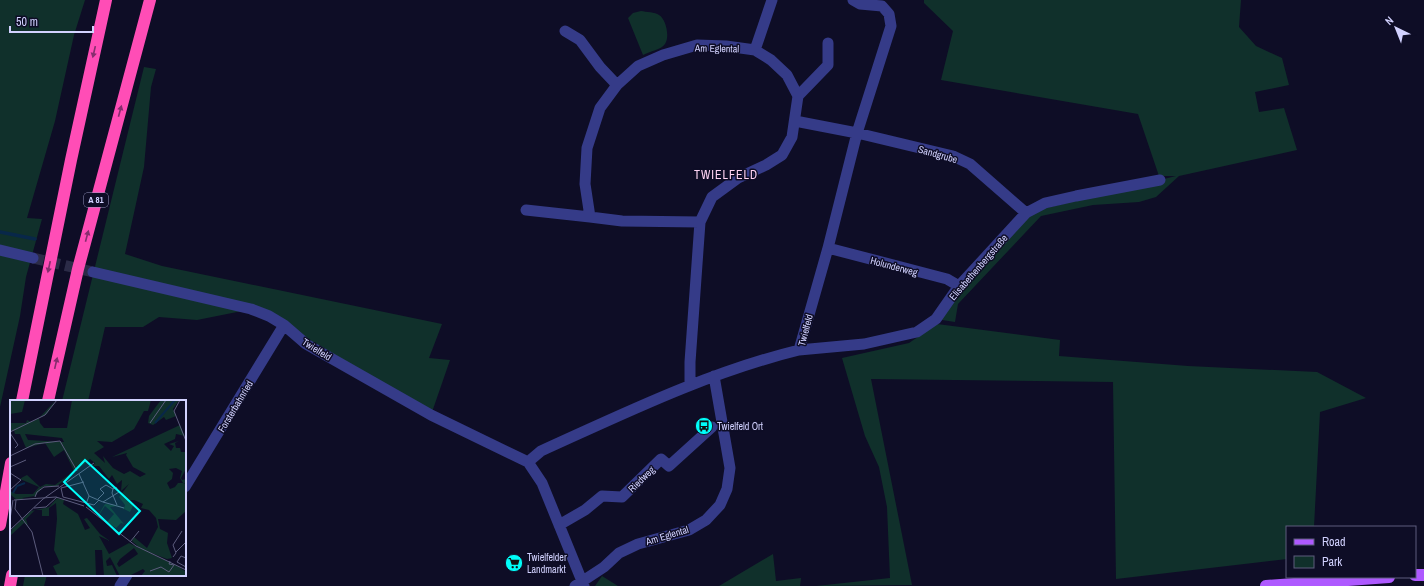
<svg xmlns="http://www.w3.org/2000/svg" width="1424" height="586" font-family="'Archivo Narrow',sans-serif">
  <style>
    .green { fill: #10302b }
    .lines { fill: none; stroke-linecap: round; stroke-linejoin: round }
    .stream { stroke: #082749; stroke-width: 3.5 }
    .street-tunnel { stroke: #2b2b47; stroke-width: 11; stroke-dasharray: 11 5.5; stroke-linecap: butt }
    .street { stroke: #353b88; stroke-width: 11 }
    .primary { stroke: #ae59ff; stroke-width: 12 }
    .highway { stroke: #ff4db6; stroke-width: 12 }
    .oneway { fill: #862d6e }
    .labels { text-anchor: middle; stroke-width: 3; stroke-linejoin: round; paint-order: stroke }
    .shield { fill: #0e0d26; stroke: #9797be; stroke-width: 1 }
    .shield-label { font-size: 9px; font-weight: bold; fill: #d2d2ff }
    .street-label { font-size: 10px; fill: #d2d2ff; stroke: #0e0d26 }
    .poi-label { font-size: 10px; fill: #d2d2ff; stroke: #0e0d26; text-anchor: start }
    .quarter-label { font-size: 12px; letter-spacing: 1px; fill: #ffd4f4; stroke: #0e0d26 }
    .inset-river { fill: none; stroke: #082749; stroke-width: 2 }
    .inset-road { fill: none; stroke: #5c5c7d; stroke-width: 1 }
    .view { fill: #00fdf9; fill-opacity: 0.15; stroke: #00fdf9; stroke-width: 2 }
    .inset-edge { fill: none; stroke: #d2d2ff; stroke-width: 2 }
  </style>
  <rect width="100%" height="100%" fill="#0e0d26"/>
  <!-- green -->
  <path class="green" d="M0,0H85L74,35L55,121L27,218L42,219L26,277L20,316L0,407Z
    M924,0H1241L1239,27L1256,46L1282,58L1289,85L1255,92L1259,112L1284,108L1297,150L1179,176L1156,197L1139,202L1093,205L1041,216L958,304L955,322L936,319L1026,213L1176,176H1159L1138,114L941,80L953,31L924,3Z
    M641,11C646,12 655,12 659,15C666,19 670,37 665,44C661,50 650,51 643,55L628,18L633,13Z
    M144,67L156,69L151,87L144,167L125,254L162,266L442,324L429,358L450,360L431,415L252,309L197,320L159,317L143,327H105L88,401H62Z
    M937,324L1060,340L1059,356L1188,366L1317,372L1366,398L1320,412L1314,527H1287V559L1116,579L1113,382L871,379L912,585L816,586L890,578L887,507L879,467L865,436L842,358L909,343Z
    M773,554L776,581L801,578L800,586H719Z
    M25,575H47L44,586H23Z
    M602,576L618,586H595Z"/>
  <g class="lines">
    <!-- stream -->
    <path class="stream" d="M0,232L35,239"/>
    <!-- street-tunnel -->
    <path class="street-tunnel" d="M33,258L93,272"/>
    <!-- street -->
    <path class="street" d="M565,31L580,40L600,67L617,85
      M755,50L772,0
      M798,96L828,65V43
      M795,121L857,133L953,156L970,164L1026,213
      M526,210L590,217
      M828,248L947,279L959,286
      M0,250L33,258
      M93,272L251,309L269,316L284,325L306,344L431,415L528,462L542,483L584,586
      M799,350L864,344L917,332L936,319L959,286L1026,213L1045,203L1076,196L1160,180
      M690,384V362L700,222L622,221L590,217L585,184L587,148L600,108L617,85L638,66L663,55L697,45L726,46L755,50L771,60L787,75L798,96L792,137L782,155L766,165L738,178L712,197L700,222
      M528,462L541,451C625,413 709,372 799,350L828,248L857,133L891,26L889,14L882,6L860,4L853,0
      M185,487L284,325
      M559,525L585,510L602,496L622,497L661,459L669,466L712,427
      M120,586L127,575
      M575,586L604,567L619,553L638,544L689,530L706,520L720,505L727,489L730,468L714,376"/>
    <!-- primary -->
    <path class="primary" d="M1415,575H1424
      M1266,586L1389,577"/>
    <!-- highway -->
    <path class="highway" d="M22,401L71,160L106,0
      M48,401L78,269L150,0
      M0,525L11,463
      M10,586L12,575"/>
  </g>
  <!-- one-way arrows -->
  <defs><path id="oneway-solid" d="M-6-.8H1V-3.2L6.5 0L1 3.2V.8H-6Z"/></defs>
  <g class="oneway">
    <use href="#oneway-solid" transform="translate(94 52) rotate(103)"/>
    <use href="#oneway-solid" transform="translate(120 111) rotate(-75)"/>
    <use href="#oneway-solid" transform="translate(87 236) rotate(-75)"/>
    <use href="#oneway-solid" transform="translate(49 267) rotate(102)"/>
    <use href="#oneway-solid" transform="translate(56 363) rotate(-77)"/>
  </g>
  <!-- icons -->
  <defs>
    <symbol id="bus-disc" viewBox="-11 -11 22 22"><circle r="9.5" fill="#00fdf9" stroke="#0e0d26"/><path d="M-5-6H5V4H4V6H2V4H-2V6H-4V4H-5ZM-3.5-4V0h7V-4ZM-3.5 1.2v1.5H-2V1.2ZM2 1.2v1.5H3.5V1.2Z" fill="#111"/></symbol>
    <symbol id="supermarket-disc" viewBox="-11 -11 22 22"><circle r="9.5" fill="#00fdf9" stroke="#0e0d26"/><path d="M-6-5.5h2.5l.6 2H6L4.5 2H-2.5L-4.4-4H-6ZM-1.5 3.2a1.3 1.3 0 1 0 .1 0ZM3 3.2a1.3 1.3 0 1 0 .1 0Z" fill="#111"/></symbol>
  </defs>
  <g fill-rule="evenodd">
    <use href="#bus-disc" x="694" y="416" width="20" height="20"/>
    <use href="#supermarket-disc" x="504" y="553" width="20" height="20"/>
  </g>
  <g class="labels">
    <!-- shield labels -->
    <rect class="shield" x="84" y="193" width="24" height="14" rx="3"/>
    <g class="shield-label">
      <text x="96" y="203">A 81</text>
    </g>
    <!-- street labels -->
    <g class="street-label">
      <text transform="translate(717 48) rotate(1)" y="4">Am Eglental</text>
      <text transform="translate(938 154) rotate(16)" y="4">Sandgrube</text>
      <text transform="translate(894 266) rotate(15)" y="4">Holunderweg</text>
      <text transform="translate(978 267) rotate(-49)" y="4">Elisabethenbergstraße</text>
      <text transform="translate(805 330) rotate(-75)" y="4">Twielfeld</text>
      <text transform="translate(317 349) rotate(32)" y="4">Twielfeld</text>
      <text transform="translate(235 406) rotate(-59)" y="4">Forsterbahnried</text>
      <text transform="translate(641 479) rotate(-44)" y="4">Riedweg</text>
      <text transform="translate(667 535) rotate(-17)" y="4">Am Eglental</text>
    </g>
    <!-- poi labels -->
    <g class="poi-label">
      <text x="717" y="430">Twielfeld Ort</text>
      <text x="527" y="561">Twielfelder<tspan x="527" dy="12">Landmarkt</tspan></text>
    </g>
    <!-- quarter labels -->
    <g class="quarter-label">
      <text x="726" y="179">TWIELFELD</text>
    </g>
  </g>
  <!-- overview -->
  <g transform="translate(10 400)">
    <rect width="176" height="176" fill="#0e0d26"/>
    <path d="M0,0H15L12,12L0,14ZM62,0H141L138,11H134L124,29L102,42L87,41L94,47L84,53L95,63L93,56L103,68L114,74L120,71L130,77L136,74L123,67L116,55L117,53L102,57L170,25L175,36L166,34L165,39L154,44L161,51L164,46L159,44L169,41L165,43L166,48H170L171,52H176V69L171,78L172,80L176,79V83H173L176,84V111L166,120L148,119L150,129L158,133L157,143L162,158L157,159L136,151L169,167L176,172V176H131L135,171L133,169L119,176H110L100,157L96,161L97,166L102,165L107,176H94L92,150H85L86,176H48L43,166L50,163L44,150L47,119L46,103L39,108V116H32V110H25L16,119L18,126L14,123L0,136L2,129L21,111L39,107L47,98L54,100L53,104L68,114L75,130L80,128L74,119L77,118L90,134L100,141L89,136L99,154L119,143L131,149L122,141L124,137L137,148L148,127L146,118L139,110L131,108L133,104L124,100H120L124,104L120,112L108,106L100,107L114,124L111,123L106,128L97,122L104,114L95,106L89,115L77,106L78,104L89,114L95,104L107,105L114,108L115,105L109,97L119,84L111,91L112,80L107,84L102,75L99,79L89,66H83L85,63L80,59L47,86H34L25,96L12,98L14,99L7,100L1,95L0,98V91L6,94H23L29,87L10,79L13,77L17,75L30,87L36,84L45,85L64,71L54,50L44,57L35,43L16,48L10,34H5L4,30L0,31V23H16L17,20L21,22L29,18L45,1L37,14L29,18L30,23L34,28H57ZM15,34L52,38L54,42L18,40ZM166,68L172,71L170,78L173,83H168L165,87L160,89L157,83L162,79L163,73L159,69ZM124,148L128,154L109,167L107,164L110,159ZM151,0H169L163,9L166,16L156,20L154,17L143,25L138,23L139,16Z" fill="#10302b" fill-rule="evenodd"/>
    <path class="inset-river" d="M145,23L165,0M3,93L7,86L15,83"/>
    <path class="inset-road" d="M170,0L164,11L176,41M140,23L156,0M0,32L35,15L47,0M0,33L8,45L5,48M0,56L25,44L50,41L67,71M0,67L16,60M0,73L11,80L0,90M69,74L79,96L76,104M74,82L51,88L53,97L84,105L89,100M96,85L103,89L102,93L107,105M79,96L93,102L109,92L106,87L103,89M25,97L27,92L34,87L49,86M88,99L94,93L90,89L96,85M4,100L46,97L74,106M6,100L5,109L22,132L33,176M93,102L114,108M76,107L126,146L176,170M24,108L36,107L47,97M0,119L3,100M0,130L33,99L84,63M120,142L129,131M166,152L176,142M163,157L166,153L163,145L172,131M176,158L171,156L167,162L176,167M140,171L151,167L159,172L164,165L159,164L160,161"/>
    <path class="view" d="M75,60L130,111L109,134L54,82Z"/>
    <rect width="176" height="176" class="inset-edge"/>
  </g>
  <!-- legend -->
  <rect x="1286" y="526" width="130" height="52" fill="#0e0d26" stroke="#5c5c7d"/>
  <rect x="1294" y="539" width="20" height="6" fill="#ae59ff" stroke="#5c5c7d"/>
  <text x="1322" y="546" font-size="12" fill="#d2d2ff">Road</text>
  <rect x="1294" y="556" width="20" height="12" fill="#10302b" stroke="#5c5c7d"/>
  <text x="1322" y="566" font-size="12" fill="#d2d2ff">Park</text>
  <!-- north arrow -->
  <g transform="translate(1396 28) rotate(317)" stroke="#0e0d26" stroke-width="3" paint-order="stroke">
  <path d="M0-3L7 15L0 10L-7 15Z" fill="#d2d2ff"/>
  <text y="-6" font-size="11" font-weight="bold" text-anchor="middle" fill="#d2d2ff">N</text>
  </g>
  <!-- scale -->
  <path d="M10 26v6h83v-6" fill="none" stroke="#d2d2ff" stroke-width="2"/>
  <text x="16" y="26" font-size="12" fill="#d2d2ff" stroke="#0e0d26" stroke-width="3" paint-order="stroke">50 m</text>
</svg>
